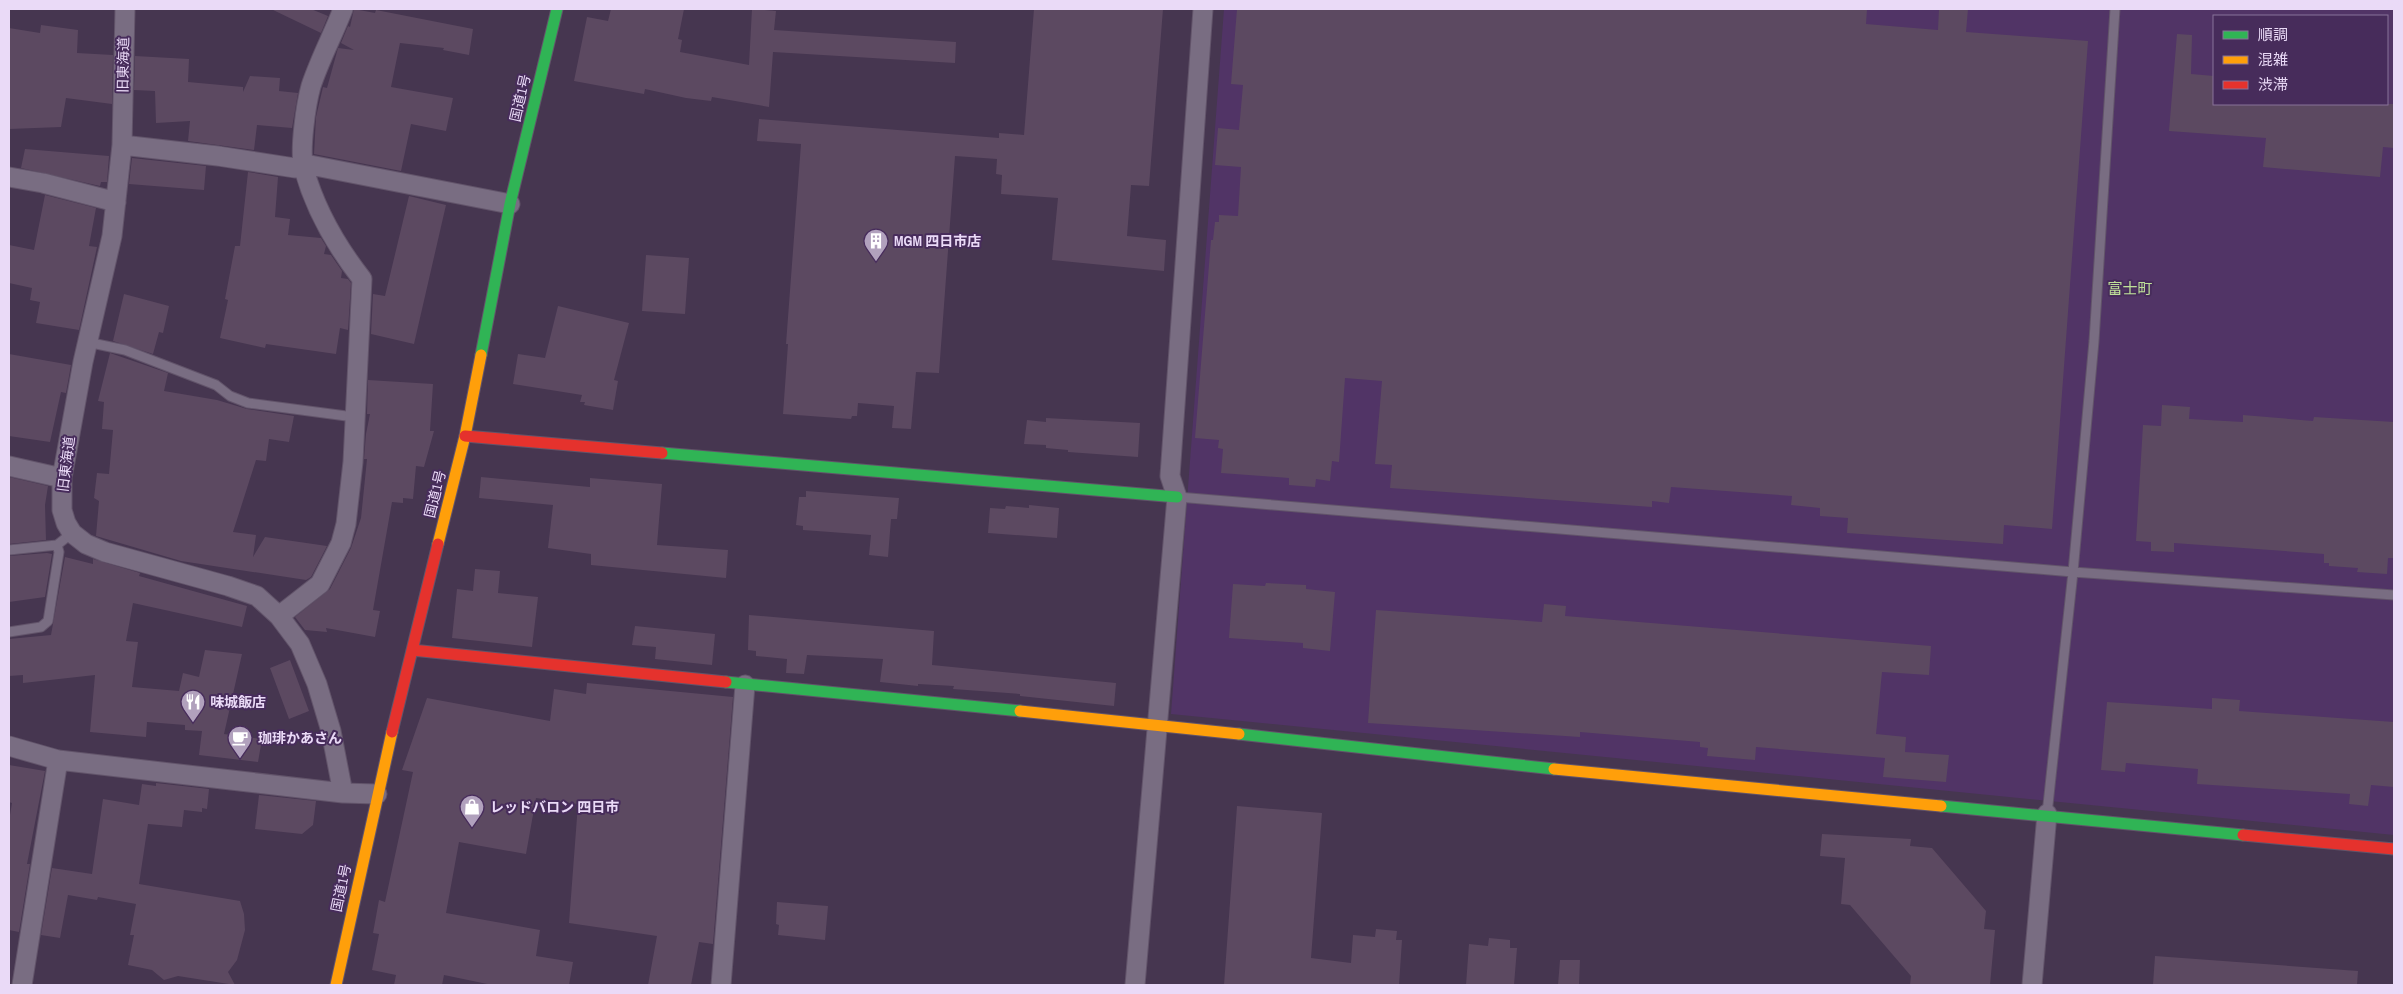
<svg xmlns="http://www.w3.org/2000/svg" width="2403" height="994" font-family="'Archivo Narrow','Noto Sans JP',sans-serif">
  <style>
    .built { fill: #513466; fill-rule: evenodd }
    .building { fill: #5c4961 }
    .lines { fill: none; stroke-linecap: round; stroke-linejoin: round }
    .lane-casing { stroke: #62546a; stroke-width: 11 }
    .street-casing { stroke: #62546a; stroke-width: 21 }
    .fast-casing { stroke: #62546a; stroke-width: 13 }
    .slow-casing { stroke: #62546a; stroke-width: 13 }
    .jam-casing { stroke: #62546a; stroke-width: 13 }
    .lane { stroke: #796d82; stroke-width: 9 }
    .street { stroke: #796d82; stroke-width: 19 }
    .fast { stroke: #30b455; stroke-width: 11 }
    .slow { stroke: #ff9f0a; stroke-width: 11 }
    .jam { stroke: #e5322d; stroke-width: 11 }
    .labels { text-anchor: middle; stroke-width: 4; stroke-linejoin: round; paint-order: stroke }
    .street-label { font-size: 14px; fill: #eadaf7; stroke: #472c5b }
    .poi-label { font-size: 14px; font-weight: bold; fill: #eadaf7; stroke: #472c5b; text-anchor: start }
    .neighbourhood-label { font-size: 15px; fill: #bee099; stroke: #472c5b }
  </style>
  <rect width="100%" height="100%" fill="#463650"/>
  <!-- built -->
  <path class="built" d="M1224,9H2394V835L1171,714ZM2214,16H2387V104H2214Z"/>
  <!-- building -->
  <path class="building" d="M271,9H311L328,16L321,33Z
    M354,9L375,13L376,10L473,29L469,55L443,50L444,48L400,43L391,87L453,98L446,131L411,124L401,171L314,154L316,117L323,87L327,88L338,48L354,50L341,43L348,26L350,27Z
    M611,9H684L678,39L682,40L680,52L749,65L752,9L776,11L774,30L956,42L955,63L773,52L769,107L712,97L711,101L686,98L645,89L644,94L574,81L587,17L608,21Z
    M1034,9H1163L1149,186L1131,185L1127,236L1166,240L1164,271L1052,260L1058,198L1001,194L1002,175L996,174L997,159L955,156L939,373L916,372L911,429L892,428L894,406L858,403L857,416H852L851,419L783,414L788,344H786L801,144L757,141L759,119L999,138V133L1024,135Z
    M1237,9H1867L1866,24L1938,30L1939,9H1968L1966,32L2088,41L2052,529L2004,525L2003,544L1847,533L1848,518L1820,516V508L1791,505L1792,496L1671,487L1669,503L1652,501V507L1390,488L1392,465L1375,464L1382,381L1345,378L1339,462L1332,461L1330,481L1316,479L1315,487L1289,485V478L1221,473L1223,449L1218,448L1219,440L1195,438L1211,240H1213L1215,222H1219V215L1238,216L1241,167L1215,165L1218,128L1239,130L1243,85L1231,84Z
    M41,25L78,30L77,53L113,55L112,104L66,98L61,127L9,129V28L40,33Z
    M2177,34L2192,35L2191,74L2214,76V104H2394V148L2383,147L2380,177L2263,167L2266,138L2169,131Z
    M135,56L189,59L188,82L243,87V92L250,76L280,78L279,91L298,93L292,128L257,125L254,150L188,141L190,121L156,123L155,91L134,90Z
    M25,149L109,156L107,182H101L100,186L21,168Z
    M132,158L206,166L204,190L129,184Z
    M248,172L278,177L275,217L290,219L288,235L321,238L326,246L324,254L331,255L342,271L341,278L348,279L351,283L348,330L340,328L336,354L266,344L265,348L220,338L228,300L225,299L235,246H240Z
    M45,195L96,208L89,246L97,247L79,330L36,323L40,302L30,300L32,288L9,283V245L34,250Z
    M409,196L446,205L414,344L371,334L373,294L385,296Z
    M646,255L689,258L685,314L642,311Z
    M124,294L169,306L163,333L159,332L153,354L113,341Z
    M558,306L629,323L614,380L618,381L613,410L584,405L585,402H580L582,395L513,384L518,354L545,358Z
    M110,353L168,373L164,391L217,400L247,409L294,416L289,442L269,439L266,461L256,460L233,532L256,535L253,557L265,537L327,546L311,577L306,580L181,561L96,536L99,501L94,498L97,473L109,474L113,430L102,429L104,402L98,401Z
    M9,354L71,365L66,393L61,392L50,442L9,436Z
    M368,380L433,384L430,431H434L424,467L416,466L413,499L403,498V503L392,502L373,610L380,611L375,637L326,628L327,632L305,630L295,617L330,589L351,548L361,518L367,459H364L366,434L370,414H367Z
    M2162,405L2190,407L2189,419L2243,422V415L2313,421L2314,417L2394,422V558H2388L2387,574L2357,572L2358,568L2329,566V563H2324V554L2174,543V552L2151,551V542L2136,541L2143,425L2161,426Z
    M1046,418L1140,423L1138,457L1068,452V450L1046,448V445L1024,444L1027,420L1046,422Z
    M9,477L48,486L45,505L46,540L9,544Z
    M481,477L590,487V478L662,484L657,545L728,550L726,578L591,565V554L548,548L553,505L479,498Z
    M806,491L899,498L897,519H891L888,557L869,555L871,535L803,530V526L796,525L799,497H806Z
    M1029,505L1059,508L1057,538L988,533L990,508L1005,509L1006,506L1029,508Z
    M47,553L52,554L45,597L9,602V556Z
    M65,557L93,564V559L140,573L139,576L247,606L242,627L133,603L126,641L138,642L132,687L179,691L183,673L199,677L205,650L242,654L224,734L262,739L258,762L199,755L202,731L185,730V725L147,722L146,737L90,732L95,675L23,683V675L9,676V639L51,635Z
    M475,569L500,571L498,593L538,597L532,647L452,638L457,589L473,591Z
    M1266,583L1306,585V589L1335,592L1330,651L1303,648V643L1229,638L1233,584L1265,586Z
    M1544,604L1566,606L1565,616L1931,646L1929,675L1882,672L1876,734L1906,737L1905,752L1949,755L1946,782L1883,777L1885,758L1756,747L1755,760L1707,756L1708,748L1700,747V742L1580,732V737L1368,723L1376,610L1542,622Z
    M749,615L934,631L932,665L1116,683L1114,706L1020,696V694L953,689L954,686L918,684V686L880,682L883,659L807,655L804,674L786,673L787,659L756,656V651L748,650Z
    M635,626L715,634L712,665L655,659L656,647L632,645Z
    M290,660L309,711L289,719L270,668Z
    M587,683L733,697L713,944L699,942L691,985H648L657,936L569,923L578,804L536,798L526,854L459,842L446,913L540,930L536,956L573,962L569,985H492L444,975L442,985H394L396,975L372,970L379,934L373,933L379,900L385,902L413,772L402,770L427,698L550,721L554,689L586,694Z
    M2212,698L2240,700L2239,711L2394,722V787L2371,785L2368,806L2349,804L2350,794L2197,784L2198,769L2126,763L2125,772L2101,770L2107,702L2212,709Z
    M9,765L45,771L27,864H30L19,932L9,930V821L12,803L9,802Z
    M156,783L209,789L207,809L202,808V812L184,810L182,827L148,824L139,884L240,901L244,914L245,930L237,960L228,972L235,985L178,976L164,980L152,970L128,965L134,935H130L136,904L98,897L97,900L68,895L60,938L41,935L52,868L92,874L103,799L139,805L142,784L156,786Z
    M259,795L316,801L313,825L302,834L255,829Z
    M1237,806L1322,813L1311,958L1351,963L1353,935L1375,937L1376,929L1397,931L1396,940H1402L1399,985H1224Z
    M1822,834L1911,839L1910,846L1932,848L1986,911L1984,929L1995,930L1990,985H1910L1911,976L1850,905L1841,904L1845,858L1820,856Z
    M777,902L828,906L825,940L778,935L779,925L776,924Z
    M1489,938L1510,940V948H1517L1514,985H1466L1469,944L1488,946Z
    M2155,956L2358,971L2357,985H2153Z
    M1560,960H1580L1579,985H1558Z"/>
  <g class="lines">
    <defs>
      <path id="lane" d="M87,342L125,350L216,385L230,396L248,403L354,417
        M1178,497L2073,572L2394,595
        M9,550L57,545L72,533
        M9,632L41,627L48,621L59,552L57,545
        M2047,814L2073,572L2094,341L2115,9"/>
      <path id="street" d="M125,9L122,145L112,236L83,362L62,478V510L66,523L72,533L86,544L105,552L228,586L257,596L279,616L300,644L317,684L331,731L343,793L377,794
        M122,145L218,156L295,168H304L310,165L510,204
        M9,177L43,183L116,202
        M9,466L62,478
        M279,616L320,584L341,543L346,524L353,462L362,279C337,247 315,209 304,169C299,151 306,104 311,86C320,59 333,35 343,9
        M9,746L58,760L343,793
        M22,985L58,760
        M721,985L745,685
        M1135,985L1177,497L1170,476L1203,9
        M2032,985L2047,814"/>
      <path id="fast" d="M481,355L510,204L557,9
        M662,453L1177,497
        M726,682L1020,711
        M1239,734L1554,769
        M1941,806L2243,835"/>
      <path id="slow" d="M438,544L465,436L481,355
        M1020,711L1239,734
        M1554,769L1941,806
        M336,985L392,732"/>
      <path id="jam" d="M465,436L662,453
        M412,650L726,682
        M392,732L438,544
        M2243,835L2394,849"/>
    </defs>
    <!-- lane casing -->
    <use href="#lane" class="lane-casing"/>
    <!-- street casing -->
    <use href="#street" class="street-casing"/>
    <!-- fast casing -->
    <use href="#fast" class="fast-casing"/>
    <!-- slow casing -->
    <use href="#slow" class="slow-casing"/>
    <!-- jam casing -->
    <use href="#jam" class="jam-casing"/>
    <!-- lane -->
    <use href="#lane" class="lane"/>
    <!-- street -->
    <use href="#street" class="street"/>
    <!-- fast -->
    <use href="#fast" class="fast"/>
    <!-- slow -->
    <use href="#slow" class="slow"/>
    <!-- jam -->
    <use href="#jam" class="jam"/>
  </g>
  <!-- icons -->
  <defs>
    <symbol id="building-pin" viewBox="-11 -11 22 30"><path d="M0 17L-7.5 6A9.5 9.5 0 1 1 7.5 6Z" fill="#b1a1bd" stroke="#472c5b"/><path d="M-4-6H4V6H1V3H-1V6H-4ZM-2.5-4.3h1.7v1.8h-1.7ZM.8-4.3h1.7v1.8H.8ZM-2.5-1h1.7V.8h-1.7ZM.8-1h1.7V.8H.8Z" fill="#fff"/></symbol>
    <symbol id="restaurant-pin" viewBox="-11 -11 22 30"><path d="M0 17L-7.5 6A9.5 9.5 0 1 1 7.5 6Z" fill="#b1a1bd" stroke="#472c5b"/><path d="M-5-6h1v4h1v-4h1v4h1v-4h1v5L-1.5 .5V6h-2V.5L-5-1ZM5-6V6H3V1.5H1.5Q1.5-4 5-6Z" fill="#fff"/></symbol>
    <symbol id="cafe-pin" viewBox="-11 -11 22 30"><path d="M0 17L-7.5 6A9.5 9.5 0 1 1 7.5 6Z" fill="#b1a1bd" stroke="#472c5b"/><path d="M-5.5-4.5H6V0H3Q3 3.5 0 3.5H-2.5Q-5.5 3.5-5.5 0ZM3-3.2v2h1.7v-2ZM-6 4.5H4V6H-6Z" fill="#fff"/></symbol>
    <symbol id="shop-pin" viewBox="-11 -11 22 30"><path d="M0 17L-7.5 6A9.5 9.5 0 1 1 7.5 6Z" fill="#b1a1bd" stroke="#472c5b"/><path d="M-5-2.5h2.3a2.7 3.5 0 0 1 5.4 0H5L5.5 6h-11ZM-1.5-2.5h3a1.5 2.3 0 0 0-3 0Z" fill="#fff"/></symbol>
  </defs>
  <g fill-rule="evenodd">
    <use href="#building-pin" x="862" y="227" width="28" height="38"/>
    <use href="#restaurant-pin" x="179" y="688" width="28" height="38"/>
    <use href="#cafe-pin" x="226" y="724" width="28" height="38"/>
    <use href="#shop-pin" x="458" y="793" width="28" height="38"/>
  </g>
  <g class="labels">
    <!-- street labels -->
    <g class="street-label">
      <text transform="translate(123 65) rotate(-89)" y="5">旧東海道</text>
      <text transform="translate(520 98) rotate(-77)" y="5">国道1号</text>
      <text transform="translate(66 464) rotate(-83)" y="5">旧東海道</text>
      <text transform="translate(435 494) rotate(-76)" y="5">国道1号</text>
      <text transform="translate(341 888) rotate(-78)" y="5">国道1号</text>
    </g>
    <!-- poi labels -->
    <g class="poi-label">
      <text x="894" y="246">MGM 四日市店</text>
      <text x="210" y="707">味城飯店</text>
      <text x="258" y="743">珈琲かあさん</text>
      <text x="490" y="812">レッドバロン 四日市</text>
    </g>
    <!-- neighbourhood labels -->
    <g class="neighbourhood-label">
      <text x="2130" y="294">富士町</text>
    </g>
  </g>
  <!-- border -->
  <rect width="2403" height="994" fill="none" stroke="#eadaf7" stroke-width="20"/>
  <!-- legend -->
  <rect x="2213" y="15" width="175" height="90" fill="#472c5b" stroke="#887299"/>
  <rect x="2223" y="31" width="25" height="8" fill="#30b455" stroke="#887299"/>
  <text x="2258" y="40" font-size="15" fill="#eadaf7">順調</text>
  <rect x="2223" y="56" width="25" height="8" fill="#ff9f0a" stroke="#887299"/>
  <text x="2258" y="65" font-size="15" fill="#eadaf7">混雑</text>
  <rect x="2223" y="81" width="25" height="8" fill="#e5322d" stroke="#887299"/>
  <text x="2258" y="90" font-size="15" fill="#eadaf7">渋滞</text>
</svg>
